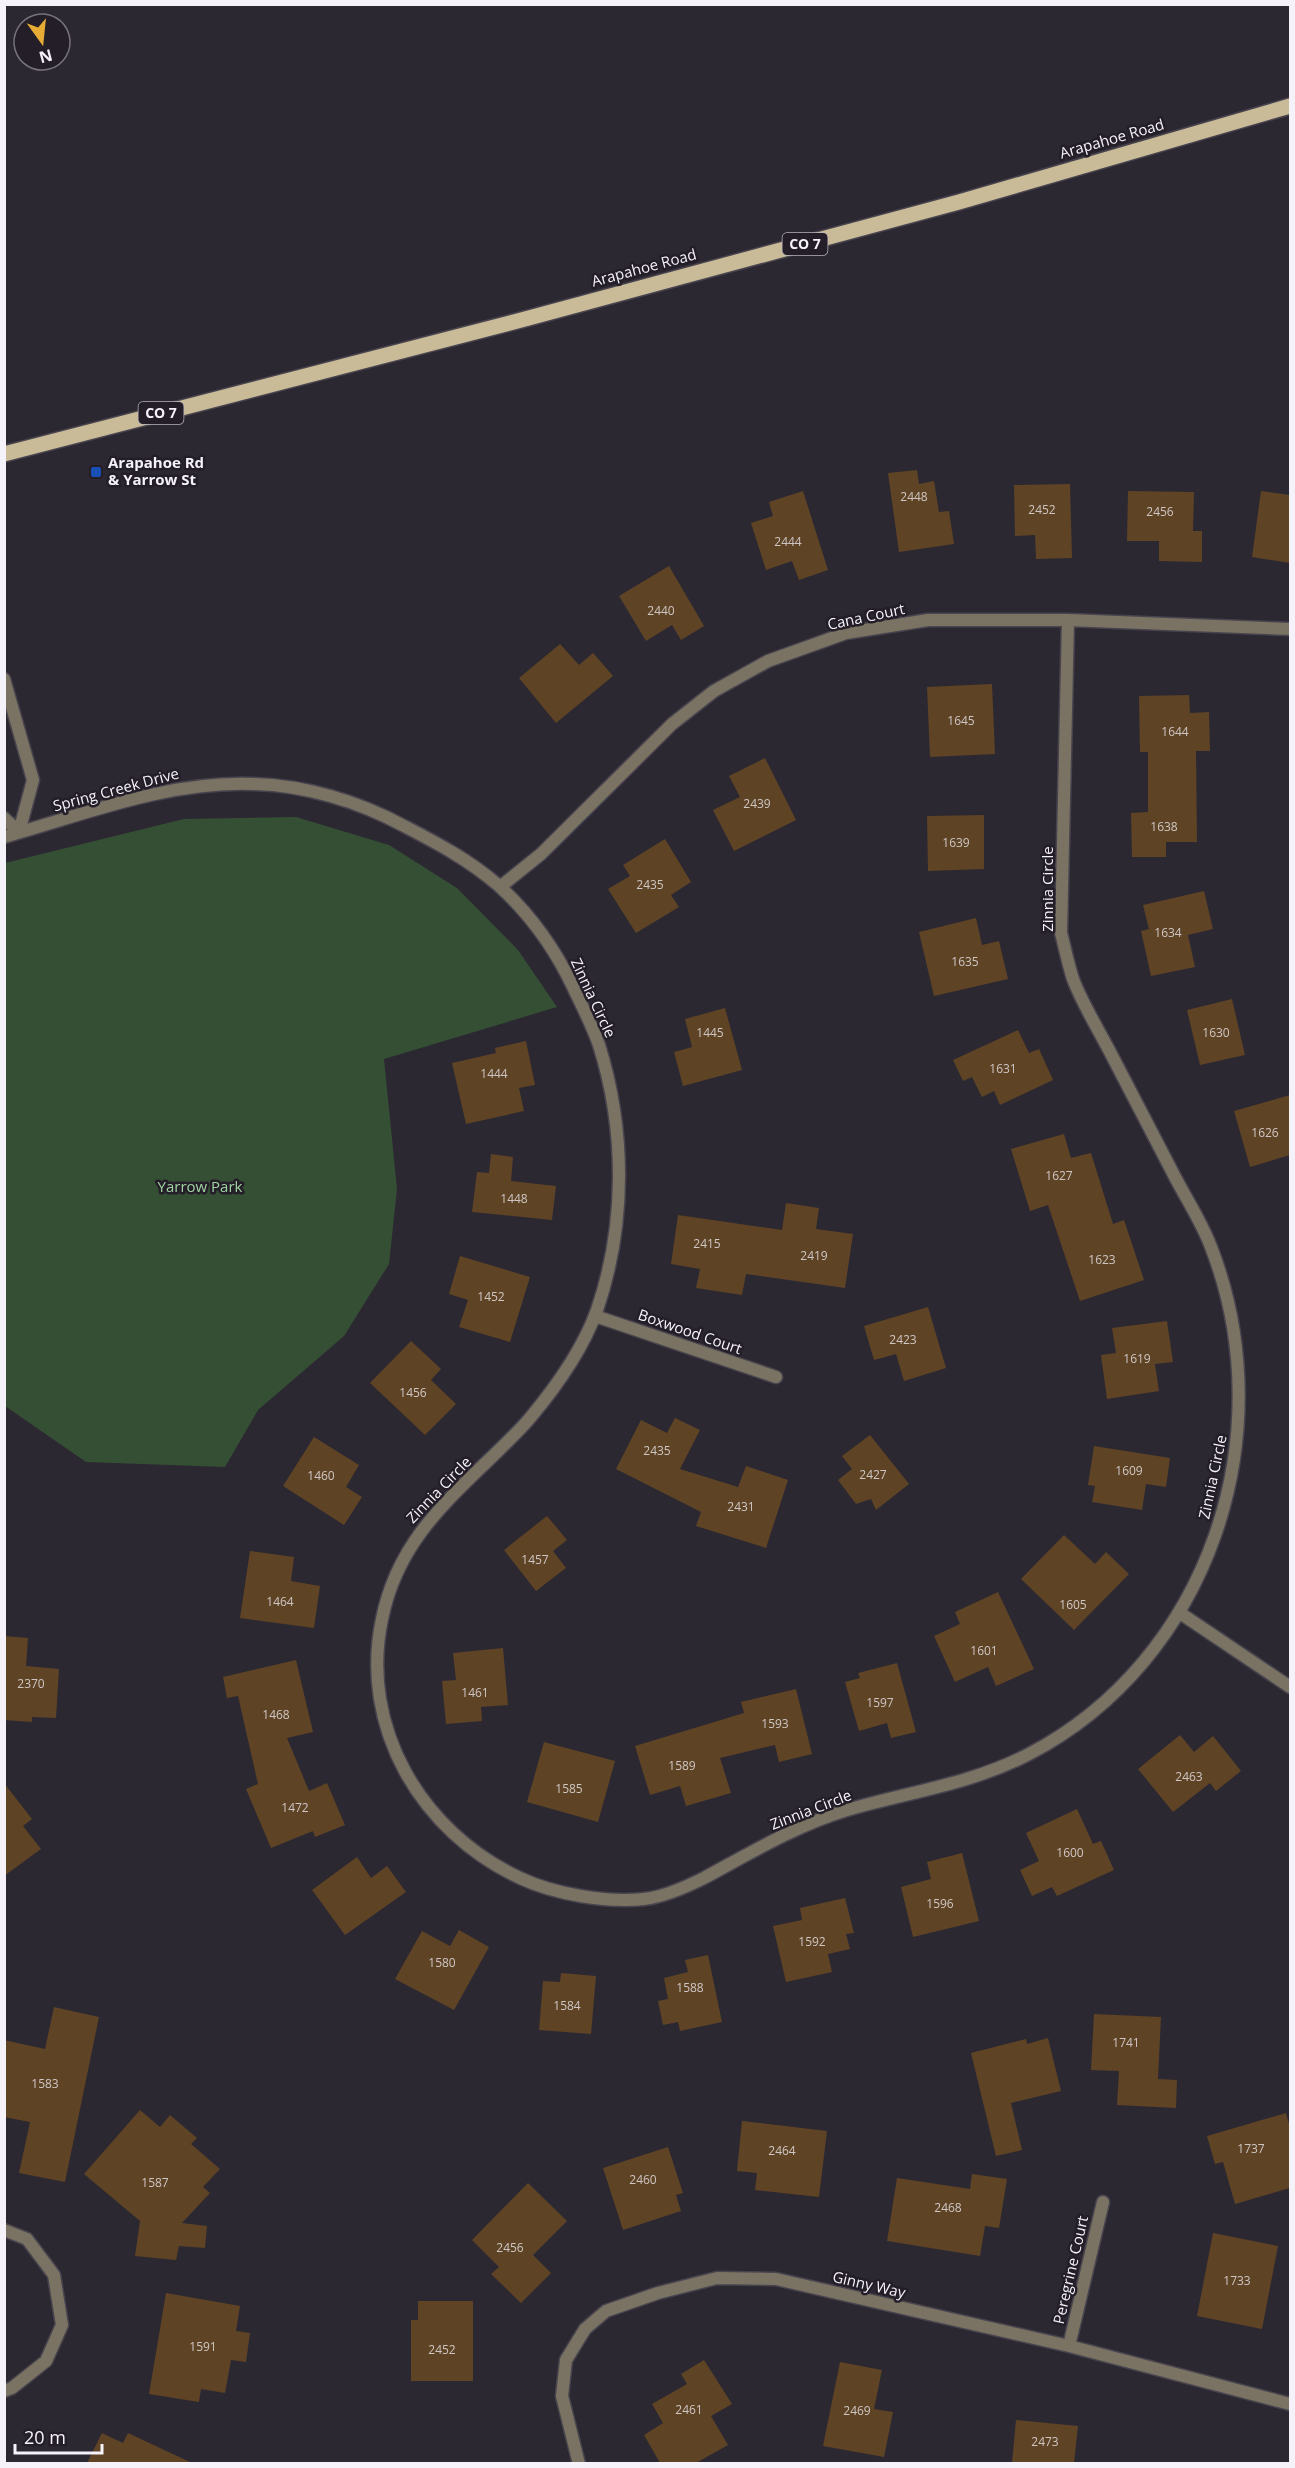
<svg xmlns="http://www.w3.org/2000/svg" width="1295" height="2468" font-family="'Open Sans',sans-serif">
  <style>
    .green { fill: #354f35 }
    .building { fill: #5e4325 }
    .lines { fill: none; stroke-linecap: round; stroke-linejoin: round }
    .minor-casing { stroke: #48444e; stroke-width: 15 }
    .primary-casing { stroke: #48444e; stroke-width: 18 }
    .minor { stroke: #7a7262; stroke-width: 12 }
    .primary { stroke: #cabb98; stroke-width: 15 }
    .transit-dot { fill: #1a4fb4; stroke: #231e28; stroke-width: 2 }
    .labels { text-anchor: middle; stroke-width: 5; stroke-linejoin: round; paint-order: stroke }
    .number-label { font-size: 12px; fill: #cfc6c4 }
    .shield { fill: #231e28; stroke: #b6b2ba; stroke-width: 1.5 }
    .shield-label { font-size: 14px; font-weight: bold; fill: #f5f2f9 }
    .street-label { font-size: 15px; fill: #f5f2f9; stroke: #231e28 }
    .poi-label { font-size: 15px; font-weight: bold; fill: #f5f2f9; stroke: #231e28; text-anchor: start }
    .park-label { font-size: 15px; fill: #a1d4a1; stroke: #231e28 }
  </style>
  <rect width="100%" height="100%" fill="#2c2832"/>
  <!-- green -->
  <path class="green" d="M296,817L389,845L457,888L518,950L557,1007L384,1059L397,1189L389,1264L344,1336L258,1410L225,1467L86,1462L5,1406V863L184,819Z"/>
  <!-- building -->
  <path class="building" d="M917,470L919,484L934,481L939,512L949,511L954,544L899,552L888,473Z
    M1070,484L1072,558L1036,559L1035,535L1015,536L1014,485Z
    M803,491L828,570L799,580L792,561L766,570L751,523L773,516L769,502Z
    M1128,491L1194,492L1193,531H1202V562L1159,561V541H1127Z
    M1261,491L1290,495V563L1252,557Z
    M669,566L704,626L681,640L672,625L646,641L619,596Z
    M560,644L579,665L593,653L613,676L556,723L519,678Z
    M992,684L995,754L930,757L927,687Z
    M1189,695L1190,713L1209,712L1210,751H1196L1197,842H1166V857H1132L1131,813L1148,812V752H1140L1139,696Z
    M765,758L796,820L734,851L713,810L740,797L729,776Z
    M984,815V869L928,871L927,816Z
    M665,839L691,882L671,895L679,907L636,933L608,889L630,876L623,865Z
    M1204,891L1213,929L1188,935L1195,967L1151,976L1141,931L1149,929L1143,905Z
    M976,918L982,945L999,941L1008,979L934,996L919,932Z
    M1232,999L1245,1055L1200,1065L1187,1010Z
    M725,1008L742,1070L683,1086L674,1052L692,1047L685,1019Z
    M1018,1030L1029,1053L1039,1049L1053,1080L1000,1105L994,1091L982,1097L972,1077L963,1081L953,1060Z
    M526,1041L535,1085L519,1088L524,1111L466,1124L452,1063L496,1053L495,1048Z
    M1290,1095V1155L1250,1167L1234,1111Z
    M1064,1134L1071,1158L1091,1153L1113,1224L1124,1220L1144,1280L1080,1301L1048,1205L1030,1211L1011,1149Z
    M491,1154L513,1157L511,1181L556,1186L552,1220L472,1212L477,1172L489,1173Z
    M786,1203L819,1208L816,1229L853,1234L845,1288L746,1274L742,1295L696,1288L700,1269L671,1264L678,1215L782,1230Z
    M460,1256L530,1277L510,1342L459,1327L468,1300L449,1294Z
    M928,1307L946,1368L904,1381L896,1354L874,1360L864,1326Z
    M1167,1321L1173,1362L1155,1364L1159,1391L1107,1399L1101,1355L1116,1353L1112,1328Z
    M411,1341L441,1369L431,1380L456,1404L425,1435L370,1383Z
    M675,1418L700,1430L680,1469L738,1487L746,1466L788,1480L766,1548L696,1526L701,1512L616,1469L641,1420L667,1433Z
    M870,1435L909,1484L876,1510L871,1499L856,1504L838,1480L852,1469L842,1456Z
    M314,1437L359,1465L346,1487L362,1497L344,1525L283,1486Z
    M1094,1446L1170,1458L1166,1487L1146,1484L1142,1510L1092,1502L1095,1486L1088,1485Z
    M547,1516L567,1540L553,1551L566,1568L536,1591L504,1550Z
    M1064,1535L1095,1564L1106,1552L1129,1574L1074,1630L1021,1579Z
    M250,1551L294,1557L291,1581L320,1586L314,1628L240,1618Z
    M998,1592L1034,1669L996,1686L988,1667L955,1682L934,1636L960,1624L955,1612Z
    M4,1636L28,1638L26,1666L59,1669L56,1718L32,1717V1722L4,1720Z
    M503,1648L508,1705L481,1707L482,1721L446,1724L442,1681L456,1680L453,1653Z
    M296,1660L313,1732L287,1738L309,1791L327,1783L345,1825L315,1837L313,1831L271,1848L246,1789L258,1784L238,1696L227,1698L223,1677Z
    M897,1663L916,1732L891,1738L887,1723L859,1731L845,1682L860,1678L858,1673Z
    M796,1689L812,1754L779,1762L775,1745L720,1758L731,1793L686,1806L680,1786L650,1795L635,1746L744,1713L741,1702Z
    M1180,1735L1194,1752L1213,1736L1241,1771L1216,1791L1210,1783L1173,1812L1138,1769Z
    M544,1742L615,1761L598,1822L527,1802Z
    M4,1783L32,1819L23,1826L41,1849L4,1876Z
    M1077,1809L1093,1844L1101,1841L1114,1870L1057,1896L1052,1887L1032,1896L1020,1870L1039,1861L1026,1833Z
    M962,1853L979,1921L913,1937L901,1887L931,1879L927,1862Z
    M357,1857L371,1878L387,1866L406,1892L345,1935L312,1890Z
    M845,1898L854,1933L846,1934L850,1949L828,1954L832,1972L786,1982L773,1926L802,1920L800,1908Z
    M459,1930L489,1947L454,2010L395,1979L422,1931L450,1946Z
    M708,1955L722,2022L680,2031L678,2022L663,2025L658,2001L668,1999L664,1978L688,1972L685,1960Z
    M561,1973L596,1976L591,2034L539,2030L543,1981L560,1982Z
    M54,2007L99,2017L65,2182L19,2173L30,2122L4,2117V2040L45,2049Z
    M1094,2014L1161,2017L1158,2079L1177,2080L1176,2108L1117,2105L1119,2071L1091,2070Z
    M1048,2038L1061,2091L1011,2103L1022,2150L996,2156L971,2053L1026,2039L1027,2044Z
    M140,2110L160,2127L170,2115L197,2138L191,2144L220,2169L203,2187L210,2193L182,2223L207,2226L205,2248L179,2246L176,2260L135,2256L140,2221L84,2174Z
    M1286,2113L1290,2127V2188L1235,2204L1223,2162L1215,2164L1207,2136Z
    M742,2121L827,2131L819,2197L755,2190L757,2173L737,2171Z
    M668,2147L683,2193L676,2195L681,2211L623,2230L603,2168Z
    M972,2174L1007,2179L999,2228L985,2226L980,2256L887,2241L897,2178L970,2189Z
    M528,2183L567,2221L533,2255L551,2273L521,2303L491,2274L499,2267L472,2240Z
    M1213,2233L1278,2246L1262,2329L1197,2316Z
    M166,2293L240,2306L236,2331L250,2333L246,2362L231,2360L225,2393L201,2389L199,2402L149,2394Z
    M418,2301H473V2381H411V2320H418Z
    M704,2360L732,2404L711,2416L728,2445L696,2463H660L644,2435L663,2423L652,2404L687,2384L681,2374Z
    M840,2362L882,2370L874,2409L893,2412L884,2457L823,2446Z
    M1016,2420L1078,2426L1074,2463H1012Z
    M102,2433L123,2443L128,2433L192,2463H87Z"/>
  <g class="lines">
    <defs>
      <path id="minor" d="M4,679L33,780L19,832L4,818
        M4,837C85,814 167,781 252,784C304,785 358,801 404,826C437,843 469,860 498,885C529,913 555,949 573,987C582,1006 592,1025 599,1045C626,1131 626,1225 597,1310C583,1349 556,1387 530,1418C520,1430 508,1441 497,1452C444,1503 397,1544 382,1619C359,1727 421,1832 520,1878C554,1894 606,1903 644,1899C664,1897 686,1887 704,1878C750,1853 797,1825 847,1810C908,1792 972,1784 1029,1754C1209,1660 1284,1435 1211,1247C1202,1223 1187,1200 1175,1177C1153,1134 1131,1092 1109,1050C1097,1027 1082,1003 1073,979C1068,964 1065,948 1061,933L1068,620
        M500,887L541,854L672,724L714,691L768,661L846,633L928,620H1068L1290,629
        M595,1316L776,1377
        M1180,1613L1290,1687
        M4,2230L27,2239L54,2275L62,2325L46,2361L12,2388L4,2391
        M1069,2346L1103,2202
        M579,2464L562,2396L566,2360L585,2329L606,2311L658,2293L717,2278L776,2279L1069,2346L1290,2404"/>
      <path id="primary" d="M4,454L525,319L959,202L1290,106"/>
    </defs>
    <!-- minor casing -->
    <use href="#minor" class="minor-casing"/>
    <!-- primary casing -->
    <use href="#primary" class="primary-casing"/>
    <!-- minor -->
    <use href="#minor" class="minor"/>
    <!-- primary -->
    <use href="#primary" class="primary"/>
  </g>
  <!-- markers -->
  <rect class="transit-dot" x="90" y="466" width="12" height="12" rx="3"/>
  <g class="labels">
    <!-- number labels -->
    <g class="number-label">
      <text x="914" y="501">2448</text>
      <text x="1042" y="514">2452</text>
      <text x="1160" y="516">2456</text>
      <text x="788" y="546">2444</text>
      <text x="661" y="615">2440</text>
      <text x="961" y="725">1645</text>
      <text x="1175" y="736">1644</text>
      <text x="757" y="808">2439</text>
      <text x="1164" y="831">1638</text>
      <text x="956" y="847">1639</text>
      <text x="650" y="889">2435</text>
      <text x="1168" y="937">1634</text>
      <text x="965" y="966">1635</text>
      <text x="710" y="1037">1445</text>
      <text x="1216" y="1037">1630</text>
      <text x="1003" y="1073">1631</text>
      <text x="494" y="1078">1444</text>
      <text x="1265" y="1137">1626</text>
      <text x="1059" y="1180">1627</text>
      <text x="514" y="1203">1448</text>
      <text x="707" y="1248">2415</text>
      <text x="814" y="1260">2419</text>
      <text x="1102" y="1264">1623</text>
      <text x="491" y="1301">1452</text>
      <text x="903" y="1344">2423</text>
      <text x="1137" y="1363">1619</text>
      <text x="413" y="1397">1456</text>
      <text x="657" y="1455">2435</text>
      <text x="1129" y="1475">1609</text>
      <text x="873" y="1479">2427</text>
      <text x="321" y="1480">1460</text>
      <text x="741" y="1511">2431</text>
      <text x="535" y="1564">1457</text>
      <text x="280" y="1606">1464</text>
      <text x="1073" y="1609">1605</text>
      <text x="984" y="1655">1601</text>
      <text x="31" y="1688">2370</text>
      <text x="475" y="1697">1461</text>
      <text x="880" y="1707">1597</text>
      <text x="276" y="1719">1468</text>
      <text x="775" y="1728">1593</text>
      <text x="682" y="1770">1589</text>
      <text x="1189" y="1781">2463</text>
      <text x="569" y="1793">1585</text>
      <text x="295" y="1812">1472</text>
      <text x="1070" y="1857">1600</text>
      <text x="940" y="1908">1596</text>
      <text x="812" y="1946">1592</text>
      <text x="442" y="1967">1580</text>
      <text x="690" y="1992">1588</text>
      <text x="567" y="2010">1584</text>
      <text x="1126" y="2047">1741</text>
      <text x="45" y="2088">1583</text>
      <text x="1251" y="2153">1737</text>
      <text x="782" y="2155">2464</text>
      <text x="643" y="2184">2460</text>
      <text x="155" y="2187">1587</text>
      <text x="948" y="2212">2468</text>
      <text x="510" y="2252">2456</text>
      <text x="1237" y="2285">1733</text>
      <text x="203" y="2351">1591</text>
      <text x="442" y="2354">2452</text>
      <text x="689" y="2414">2461</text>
      <text x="857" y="2415">2469</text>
      <text x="1045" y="2446">2473</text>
    </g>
    <!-- shield labels -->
    <g class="shield">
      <rect x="782.5" y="233" width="45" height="22" rx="4.5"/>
      <rect x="138.5" y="402" width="45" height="22" rx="4.5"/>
    </g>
    <g class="shield-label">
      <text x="805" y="249">CO 7</text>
      <text x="161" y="418">CO 7</text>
    </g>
    <!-- street labels -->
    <g class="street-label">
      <text transform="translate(1112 139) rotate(-16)" y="5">Arapahoe Road</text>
      <text transform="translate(644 268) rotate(-15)" y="5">Arapahoe Road</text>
      <text transform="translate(866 617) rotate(-12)" y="5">Cana Court</text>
      <text transform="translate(116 790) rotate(-15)" y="5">Spring Creek Drive</text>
      <text transform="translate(1048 889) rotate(-90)" y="5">Zinnia Circle</text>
      <text transform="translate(593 998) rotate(65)" y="5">Zinnia Circle</text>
      <text transform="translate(690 1332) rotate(19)" y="5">Boxwood Court</text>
      <text transform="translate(1213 1477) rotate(-78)" y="5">Zinnia Circle</text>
      <text transform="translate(439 1490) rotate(-46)" y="5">Zinnia Circle</text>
      <text transform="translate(811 1810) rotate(-21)" y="5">Zinnia Circle</text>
      <text transform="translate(1071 2270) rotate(-77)" y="5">Peregrine Court</text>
      <text transform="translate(869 2285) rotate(13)" y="5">Ginny Way</text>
    </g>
    <!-- poi labels -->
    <g class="poi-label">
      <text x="108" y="468">Arapahoe Rd<tspan x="108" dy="17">&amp; Yarrow St</tspan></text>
    </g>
    <!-- park labels -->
    <g class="park-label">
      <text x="200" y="1192">Yarrow Park</text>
    </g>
  </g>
  <!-- border -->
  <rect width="1295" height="2468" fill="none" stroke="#f5f2f9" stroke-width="12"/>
  <!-- north arrow -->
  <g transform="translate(42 42) rotate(165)"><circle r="28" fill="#231e28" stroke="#77737c" stroke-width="1.5"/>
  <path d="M0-4.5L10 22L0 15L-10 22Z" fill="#e6ac36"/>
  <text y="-9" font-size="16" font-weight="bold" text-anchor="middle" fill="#f5f2f9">N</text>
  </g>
  <!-- scale -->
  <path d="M15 2444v9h87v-9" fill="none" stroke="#f5f2f9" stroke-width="3"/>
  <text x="24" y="2444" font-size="18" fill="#f5f2f9" stroke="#231e28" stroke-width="4.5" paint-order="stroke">20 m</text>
</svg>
